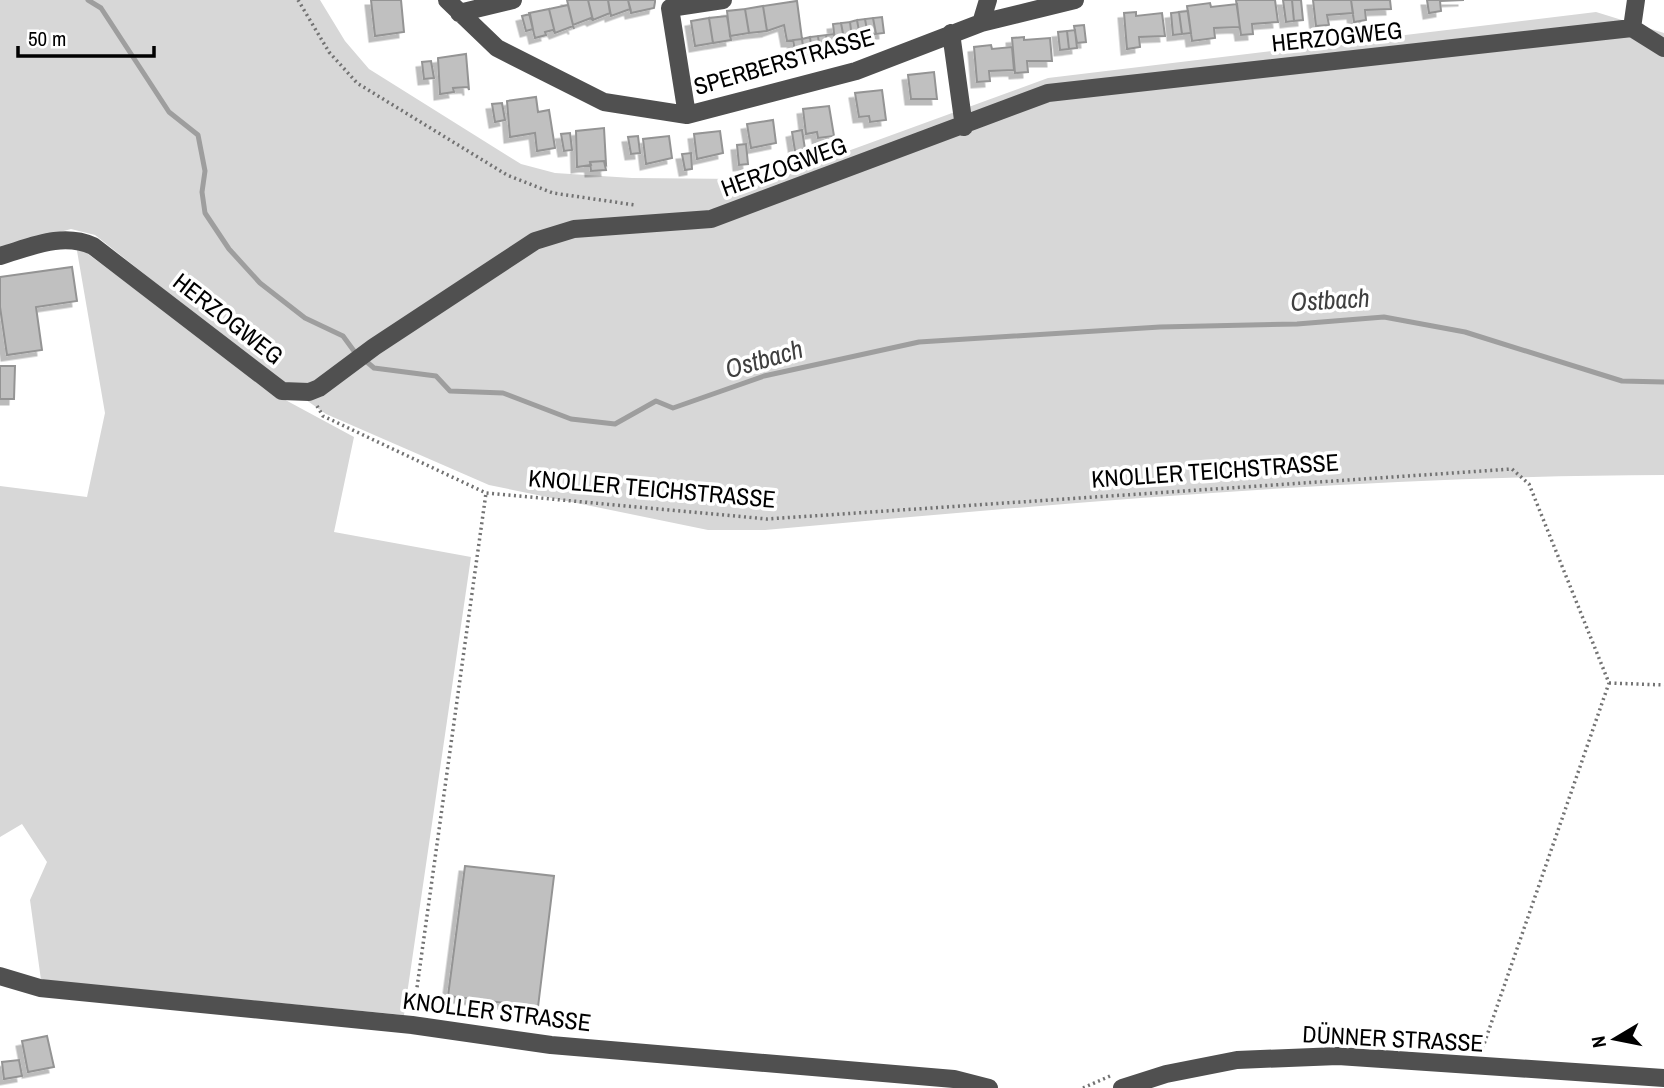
<svg xmlns="http://www.w3.org/2000/svg" width="1664" height="1088" font-family="'Archivo Narrow',sans-serif">
  <style>
    .green { fill: #d7d7d7 }
    .lines { fill: none; stroke-linecap: round; stroke-linejoin: round }
    .stream { stroke: #9e9e9e; stroke-width: 5 }
    .building { fill: #c0c0c0; stroke: #949494; stroke-width: 2; filter: url(#shadow) }
    .path { stroke: #727272; stroke-width: 3.5; stroke-dasharray: 2 3.5; stroke-linecap: butt }
    .minor { stroke: #505050; stroke-width: 18 }
    .labels { text-anchor: middle; stroke-width: 7; stroke-linejoin: round; paint-order: stroke }
    .street-label { font-size: 24px; fill: #000; stroke: #fff }
    .water-label { font-size: 26px; font-style: italic; fill: #3f3f3f; stroke: #fff }
  </style>
  <defs>
    <filter id="shadow"><feDropShadow dx="-5.5" dy="5.5" stdDeviation="0" flood-color="#0004"/></filter>
  </defs>
  <rect width="100%" height="100%" fill="#fff"/>
  <!-- green -->
  <path class="green" d="M0,0H320L345,41L369,69L521,164L555,173L632,178L740,179L815,163L1048,78L1596,12L1664,33V475C1364,476 1064,503 765,530H708L489,485L326,414L282,383L95,235L71,229L0,248Z
    M76,245L278,396L354,437L334,532L471,557L404,1015L41,980L30,900L47,862L22,824L0,837V486L87,497L105,413Z"/>
  <g class="lines">
    <!-- stream -->
    <path class="stream" d="M88,0L101,8L169,112L198,135L205,171L202,192L205,213L229,249L260,283L305,318L343,336L354,351L374,368L436,376L450,391L503,393L571,419L615,424L656,401L673,408L764,376L919,342L1160,327L1297,324L1384,317L1465,332L1622,381L1664,382"/>
  </g>
  <!-- building -->
  <path class="building" d="M371,0H401L404,32L375,36Z
    M567,0H588L593,21L591,18L573,25Z
    M588,0H608L610,13L593,20Z
    M608,0H628L631,11L630,9L611,16Z
    M628,0H655V2L654,8L631,13Z
    M1236,0H1275L1278,22L1252,24L1253,34L1241,35Z
    M1283,0H1292L1294,21L1286,22Z
    M1292,0H1301L1303,20L1294,21Z
    M1313,0H1351L1353,13L1327,15L1329,25L1316,26Z
    M1351,0H1390L1391,9L1365,10L1366,20L1354,22Z
    M1427,0H1464L1440,1L1441,11L1429,13Z
    M797,1L802,39L787,41L784,25L767,31L763,6Z
    M1210,3L1211,7L1237,4L1240,29L1239,27L1214,28L1215,38L1192,41L1187,6Z
    M568,5L574,29L573,26L555,33L549,9Z
    M763,6L767,31L749,33L745,9Z
    M549,9L555,33L553,30L545,32L546,35L535,38L529,13Z
    M745,9L749,33L730,36L727,11Z
    M1188,11L1191,33L1182,34L1179,12Z
    M1136,12V16L1162,13L1165,36L1139,37L1140,47L1127,49L1124,13Z
    M1179,12L1182,34L1173,35L1171,13Z
    M530,14L533,29L526,31L522,16Z
    M727,16L731,40L713,43L709,18Z
    M882,17L884,33L876,34L873,18Z
    M709,18L713,43L695,46L691,21Z
    M873,18L876,34L868,36L865,19Z
    M865,19L868,36L860,37L857,20Z
    M857,20L860,37L852,38L850,22Z
    M850,22L852,38L844,39L841,23Z
    M841,23L844,39L835,41L833,24Z
    M1084,25L1086,42L1077,43L1074,26Z
    M1075,30L1077,48L1069,49L1067,31Z
    M1067,31L1069,49L1060,50L1058,32Z
    M834,34L837,50L828,51L826,35Z
    M826,35L828,51L820,52L818,36Z
    M818,36L820,52L812,53L810,37Z
    M810,37L812,53L804,55L802,39Z
    M1024,37V40L1050,38L1052,61H1027L1028,72L1015,73L1012,38Z
    M802,39L804,55L796,56L793,40Z
    M991,45L992,49L1012,47L1014,70L989,71L990,81L977,82L974,47Z
    M466,54L469,90L468,87L453,88L454,92L440,94L438,58Z
    M431,61L434,78L424,79L422,62Z
    M934,72L937,99H911L908,75Z
    M882,90L886,120L870,122L869,116L859,117L855,93Z
    M536,97L538,112L549,110L555,148L537,151L535,133L510,137L507,101Z
    M502,103L505,120L495,122L492,104Z
    M829,106L834,136L818,138L817,132L806,134L803,109Z
    M773,120L776,143L751,148L747,124Z
    M604,128L606,164L604,161L590,162L591,165L577,167L576,131Z
    M802,130L805,149L795,151L792,132Z
    M720,131L723,153L697,159L694,134Z
    M570,133L572,150L564,151L561,134Z
    M638,136L640,153L631,154L628,137Z
    M669,136L672,158L646,164L643,139Z
    M746,144L748,164L739,165L737,145Z
    M691,153L692,169L685,170L682,154Z
    M604,161L606,170L591,171L590,162Z
    M72,267L77,301L36,307L42,350L7,355L0,307V277Z
    M0,366H15L14,399H0Z
    M465,866L554,876L538,1007L448,996Z
    M47,1036L54,1067L28,1072L22,1041Z
    M19,1060L22,1076L4,1079L2,1062Z"/>
  <g class="lines">
    <!-- path -->
    <path class="path" d="M298,0L329,52L357,83L507,175L553,193L635,205
      M317,406L323,416L486,493L767,519L1512,469L1529,484L1609,683L1483,1047
      M1609,683L1664,685
      M414,1009L486,493
      M1083,1088L1110,1076"/>
    <!-- minor -->
    <path class="minor" d="M447,0L497,48L604,102L687,115L856,71L981,23L1075,0
      M459,13L513,0
      M981,23L988,0
      M1632,28L1636,0
      M951,33L964,127
      M687,115L670,8L723,0
      M0,256C31,247 62,232 93,246L282,391L309,392L319,388L374,347L535,241L574,229L711,219L1048,93L1632,28L1664,48
      M0,976L40,988L412,1025L551,1045L954,1079L989,1088
      M1122,1088L1166,1074L1237,1060L1338,1056L1664,1078"/>
  </g>
  <g class="labels">
    <!-- street labels -->
    <g class="street-label">
      <text transform="translate(1337 37) rotate(-6)" y="8">HERZOGWEG</text>
      <text transform="translate(784 62) rotate(-16)" y="8">SPERBERSTRASSE</text>
      <text transform="translate(784 167) rotate(-20)" y="8">HERZOGWEG</text>
      <text transform="translate(228 319) rotate(38)" y="8">HERZOGWEG</text>
      <text transform="translate(1215 471) rotate(-4)" y="8">KNOLLER TEICHSTRASSE</text>
      <text transform="translate(652 489) rotate(5)" y="8">KNOLLER TEICHSTRASSE</text>
      <text transform="translate(497 1012) rotate(7)" y="8">KNOLLER STRASSE</text>
      <text transform="translate(1393 1039) rotate(3)" y="8">DÜNNER STRASSE</text>
    </g>
    <!-- water labels -->
    <g class="water-label">
      <text transform="translate(1330 300) rotate(-3)" y="9">Ostbach</text>
      <text transform="translate(764 359) rotate(-16)" y="9">Ostbach</text>
    </g>
  </g>
  <!-- north arrow -->
  <g transform="translate(1615 1039) rotate(260)" stroke="#ffffff" stroke-width="5" paint-order="stroke">
  <path d="M0-5L12 26L0 18L-12 26Z" fill="#000000"/>
  <text y="-10" font-size="19" font-weight="bold" text-anchor="middle" fill="#000000">N</text>
  </g>
  <!-- scale -->
  <path d="M18 46v10h136v-10" fill="none" stroke="#000000" stroke-width="3.5"/>
  <text x="28" y="46" font-size="21" fill="#000000" stroke="#ffffff" stroke-width="5" paint-order="stroke">50 m</text>
</svg>
